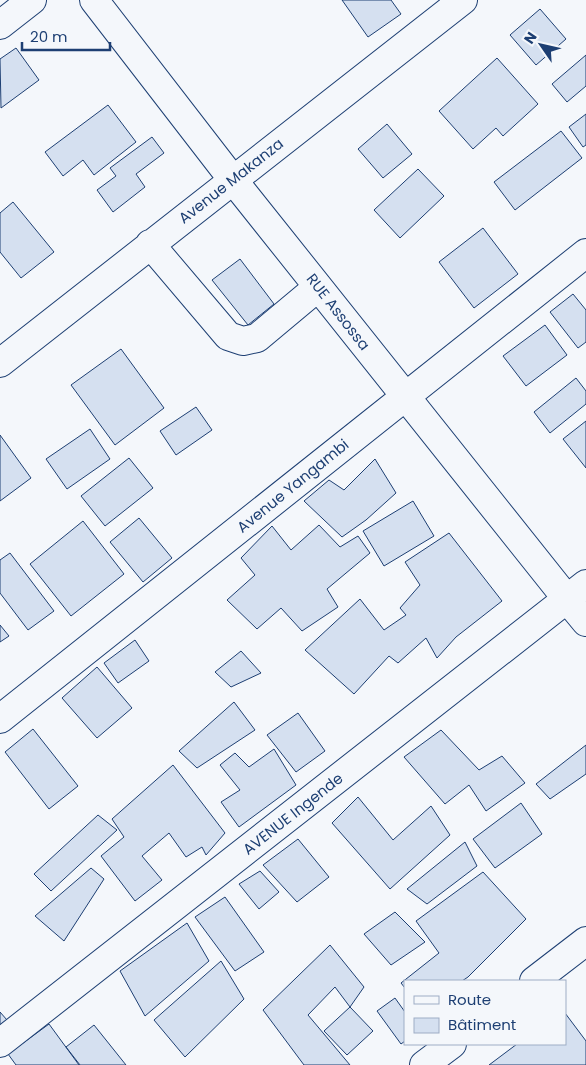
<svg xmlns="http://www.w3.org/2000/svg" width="586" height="1065" font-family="Poppins,sans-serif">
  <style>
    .building { fill: #d5e0f0; stroke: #1d3f73 }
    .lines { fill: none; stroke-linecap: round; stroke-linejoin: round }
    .minor-casing { stroke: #1d3f73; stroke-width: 30 }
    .minor { stroke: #f4f7fb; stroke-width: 28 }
    .labels { text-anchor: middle; stroke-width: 4; stroke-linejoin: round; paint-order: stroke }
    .street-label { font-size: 15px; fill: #1d3f73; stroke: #f4f7fb }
  </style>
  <rect width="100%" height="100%" fill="#f4f7fb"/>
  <!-- building -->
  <path class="building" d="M342,0H391L401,14L368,37Z
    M540,9L566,39L536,65L510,35Z
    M16,48L39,80L1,108L0,59Z
    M586,55V86L567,102L552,84Z
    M497,58L538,104L503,136L496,128L473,149L439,111Z
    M108,105L136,142L94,175L83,160L63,176L45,152Z
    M586,114V145L583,147L569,127Z
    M387,124L412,154L383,178L358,149Z
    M561,131L582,158L515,210L494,182Z
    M152,137L164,153L136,174L145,187L113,212L97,190L116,176L110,168Z
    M418,169L444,196L400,238L374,210Z
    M13,202L54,252L21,278L0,252V213Z
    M483,228L518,274L474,308L439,262Z
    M240,259L274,304L248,325L212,280Z
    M573,294L586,310V342L578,348L550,312Z
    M545,325L567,355L526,386L503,356Z
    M121,349L164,408L115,445L71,385Z
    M576,378L586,391V404L550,433L534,412Z
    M196,407L212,430L176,455L160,431Z
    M586,421V468L563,439Z
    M90,429L110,459L67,489L46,459Z
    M0,435L31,478L0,501Z
    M129,458L153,488L105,526L81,496Z
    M375,459L396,493L366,520L342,537L304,501L329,480L344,490Z
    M413,501L434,536L384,566L363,531Z
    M139,518L172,558L143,582L110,542Z
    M83,521L124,574L71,616L30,564Z
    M319,525L340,547L358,536L370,553L327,589L338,607L302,631L281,608L257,629L227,600L255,575L241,558L272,526L291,550Z
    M449,533L502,601L456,637L437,658L426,638L398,663L389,656L354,694L305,650L360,599L384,630L406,615L400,608L420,585L405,562Z
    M10,553L54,611L28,630L0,593V560Z
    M0,625L9,636L0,642Z
    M135,640L149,661L118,683L104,663Z
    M241,651L261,673L231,687L215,672Z
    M97,667L132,708L97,738L62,698Z
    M234,702L255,730L197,768L179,751Z
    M298,713L325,751L296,772L267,735Z
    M33,729L78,786L49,809L5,752Z
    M441,730L479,770L502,756L525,783L486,811L469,785L445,804L404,757Z
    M586,745V774L550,799L536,784Z
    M274,749L296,785L239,827L221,802L240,790L220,765L235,753L249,767Z
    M173,765L225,833L206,855L202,847L186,857L169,833L142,856L162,880L135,901L101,856L124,837L112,819Z
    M358,797L393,840L431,806L450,835L390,889L332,823Z
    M521,803L542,834L495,868L473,839Z
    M98,815L117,830L51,891L34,874Z
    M298,839L329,877L297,902L263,865Z
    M465,842L477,866L427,904L407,889Z
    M91,868L104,879L64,941L35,916Z
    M260,871L279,892L259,909L239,884Z
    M483,872L526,919L468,977L462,981H405V988L401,983L439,953L416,921Z
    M225,897L264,952L235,971L195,917Z
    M395,912L425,942L391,965L364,934Z
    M187,923L209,961L145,1016L120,971Z
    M330,945L364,987L350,1007L335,987L308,1015L350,1065H304L263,1010Z
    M221,961L244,999L185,1057L154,1020Z
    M395,998L405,1012V1041L401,1044L377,1011Z
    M350,1007L373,1031L347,1055L324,1031Z
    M0,1012L7,1020L0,1025Z
    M565,1013L586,1041V1065H489L517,1044H565Z
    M49,1024L79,1065H16L8,1054Z
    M94,1025L126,1065H80L66,1047Z"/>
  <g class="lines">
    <defs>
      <path id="minor" d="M94,0L233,180L567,599L586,622
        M0,25L32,0
        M150,244L228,336L243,341L257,338L318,287
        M0,363L463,0
        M0,719L586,253
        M534,981L586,941
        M0,1043L586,584
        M424,1065L452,1044"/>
    </defs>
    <!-- minor casing -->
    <use href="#minor" class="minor-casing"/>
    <!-- minor -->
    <use href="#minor" class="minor"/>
  </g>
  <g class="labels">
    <!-- street labels -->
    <g class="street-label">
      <text transform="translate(231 181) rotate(-38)" y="5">Avenue Makanza</text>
      <text transform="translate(338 312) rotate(52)" y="5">RUE Assossa</text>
      <text transform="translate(293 486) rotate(-39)" y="5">Avenue Yangambi</text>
      <text transform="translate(293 814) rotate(-38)" y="5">AVENUE Ingende</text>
    </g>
  </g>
  <!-- legend -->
  <rect x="404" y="980" width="162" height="65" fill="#f4f7fb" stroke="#9eadc5"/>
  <rect x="414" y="996" width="25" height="8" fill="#f4f7fb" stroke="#9eadc5"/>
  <text x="448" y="1005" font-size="15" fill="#1d3f73">Route</text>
  <rect x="414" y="1018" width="25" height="15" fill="#d5e0f0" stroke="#9eadc5"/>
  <text x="448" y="1030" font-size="15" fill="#1d3f73">Bâtiment</text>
  <!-- north arrow -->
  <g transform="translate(541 45) rotate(304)" stroke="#f4f7fb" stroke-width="4" paint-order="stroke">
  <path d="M0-4L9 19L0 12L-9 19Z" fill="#1d3f73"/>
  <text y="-8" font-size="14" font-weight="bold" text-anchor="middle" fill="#1d3f73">N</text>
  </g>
  <!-- scale -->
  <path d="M22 42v8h88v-8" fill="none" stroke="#1d3f73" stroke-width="2.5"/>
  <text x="30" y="42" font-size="15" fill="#1d3f73" stroke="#f4f7fb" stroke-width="4" paint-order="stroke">20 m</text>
</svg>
